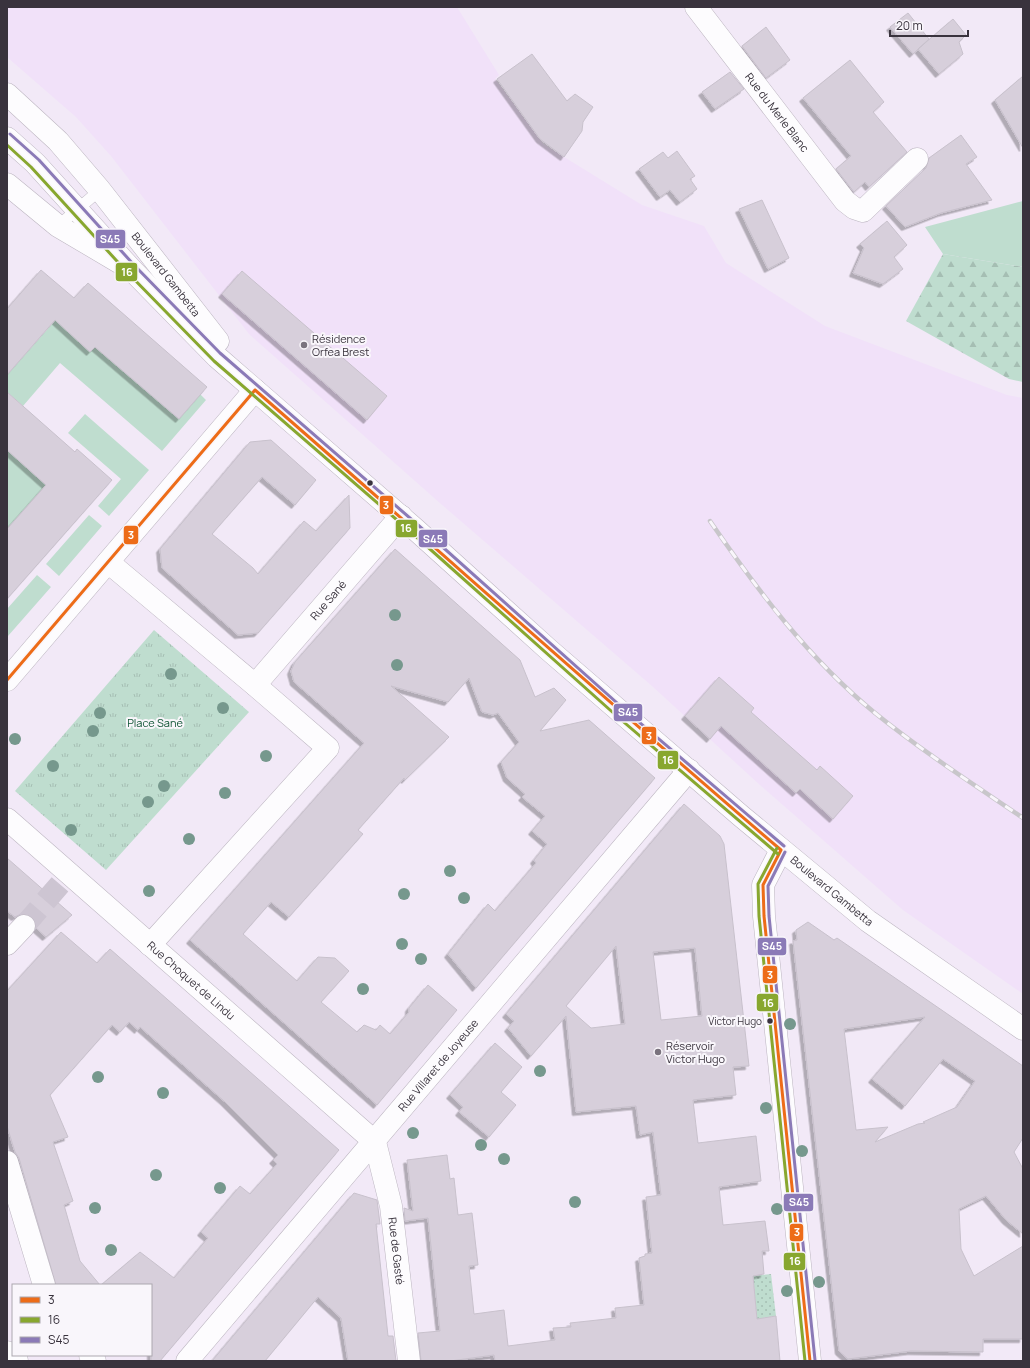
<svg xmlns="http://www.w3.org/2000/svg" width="1030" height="1368" font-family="Manrope,sans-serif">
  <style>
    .built { fill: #f1e1f9 }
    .grass { fill: #bfddcf }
    .forest { fill: url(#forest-firs) }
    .park { fill: url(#park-tufts) }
    .garden { fill: url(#garden-dots) }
    .building { fill: #d7cfdb; stroke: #c8c1cc; fill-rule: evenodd; filter: url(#shadow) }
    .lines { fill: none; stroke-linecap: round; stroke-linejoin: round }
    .minor-tunnel { stroke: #cdc5d2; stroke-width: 22; stroke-dasharray: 22 11; stroke-linecap: butt }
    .service-casing { stroke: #bcb5c0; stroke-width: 12 }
    .minor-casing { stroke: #bcb5c0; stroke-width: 23 }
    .tertiary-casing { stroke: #bcb5c0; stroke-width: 23 }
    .service { stroke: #fdfcfe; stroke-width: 11 }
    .minor { stroke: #fdfcfe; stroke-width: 22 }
    .tertiary { stroke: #fdfcfe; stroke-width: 22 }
    .rail-casing { stroke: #c8c6ca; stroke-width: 4.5 }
    .rail { stroke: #f9f6fb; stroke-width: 3; stroke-dasharray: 9; stroke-linecap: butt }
    .bus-1-casing { stroke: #f9f6fb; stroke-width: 6 }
    .bus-2-casing { stroke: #f9f6fb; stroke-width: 6 }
    .bus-3-casing { stroke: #f9f6fb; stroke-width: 6 }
    .bus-1 { stroke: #ed6c18; stroke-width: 3 }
    .bus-2 { stroke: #88a72f; stroke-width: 3 }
    .bus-3 { stroke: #8b7ab7; stroke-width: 3 }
    .tree { fill: #76988d }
    .poi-dot { fill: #7a737e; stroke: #f9f6fb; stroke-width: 1.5 }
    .bus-dot { fill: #39333d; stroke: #f9f6fb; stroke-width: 1.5 }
    .labels { text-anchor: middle; stroke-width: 4; stroke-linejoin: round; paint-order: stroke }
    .bus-label { font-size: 10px; fill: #39333d; stroke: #f9f6fb; text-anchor: end }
    .street-label { font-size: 11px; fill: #39333d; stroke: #f9f6fb }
    .poi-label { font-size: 11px; fill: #39333d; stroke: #f9f6fb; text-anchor: start }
    .park-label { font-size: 11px; fill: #115636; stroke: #f9f6fb }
    .line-badge { stroke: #f9f6fb; stroke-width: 1.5 }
    .badge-label { font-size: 11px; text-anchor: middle; font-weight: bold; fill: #fff }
  </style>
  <defs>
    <pattern id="forest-firs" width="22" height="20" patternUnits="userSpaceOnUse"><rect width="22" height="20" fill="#bfddcf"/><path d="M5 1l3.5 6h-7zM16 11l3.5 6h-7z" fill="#a5beb3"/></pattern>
    <pattern id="park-tufts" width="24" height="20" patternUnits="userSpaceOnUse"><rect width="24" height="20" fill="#bfddcf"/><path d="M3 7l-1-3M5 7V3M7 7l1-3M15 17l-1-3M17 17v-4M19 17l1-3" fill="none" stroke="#a5beb3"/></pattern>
    <pattern id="garden-dots" width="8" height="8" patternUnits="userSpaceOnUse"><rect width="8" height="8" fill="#bfddcf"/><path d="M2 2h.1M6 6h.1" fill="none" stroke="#a5beb3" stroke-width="1.8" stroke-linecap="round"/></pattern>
    <filter id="shadow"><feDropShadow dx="-3.5" dy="3.5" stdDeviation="0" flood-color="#0004"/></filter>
  </defs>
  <rect width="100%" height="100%" fill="#f2e9f7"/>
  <!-- built -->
  <path class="built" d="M7,7H457L499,75L495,79L543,144L642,205L704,226L726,263L825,326L1007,395L1023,398V994L903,910L761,786L652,686L441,504L249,334L111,156L76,117L7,57Z"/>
  <!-- grass -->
  <path class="grass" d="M1023,201V267L943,254L925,227Z
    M60,315L87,339L82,345L90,352L95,347L179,419L200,394L206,400L162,451L60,363L23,406L7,392V375Z
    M85,414L149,470L109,516L98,506L121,479L68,433Z
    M7,450L46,485L7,529Z
    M89,515L102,526L59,576L46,564Z
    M37,575L51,587L8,636L7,609Z"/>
  <!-- forest -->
  <path class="forest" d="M943,254L1023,267V382L1009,379L906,321Z"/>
  <!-- park -->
  <path class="park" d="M154,630L249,712L106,870L15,791Z"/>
  <!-- garden -->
  <path class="garden" d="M771,1274L776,1316L757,1319L753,1276Z"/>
  <!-- building -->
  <path class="building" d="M908,13L929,39L913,54L890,27Z
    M953,19L966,35L959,42L963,54L939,74L918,49Z
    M766,27L790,60L766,78L742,46Z
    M532,54L567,101L575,94L593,107L583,122L582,131L564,157L540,139L497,79Z
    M850,60L884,102L873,112L907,152L869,187L865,182L854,192L836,169L851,156L803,98Z
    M730,72L744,89L715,109L702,92Z
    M1023,76V148L995,100Z
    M961,135L977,157L966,164L992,200L941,213L905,227L886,206L926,168L929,158Z
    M677,151L695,176L690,179L697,189L680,202L670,190L660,197L639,169L663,152L668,158Z
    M762,200L789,258L768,269L739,209Z
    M887,221L907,245L894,257L903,269L883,284L853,273L864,248L860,244Z
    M41,270L74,298L88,283L207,387L179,419L95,347L90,352L55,320L7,375V309Z
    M242,271L387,396L367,420L222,294Z
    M7,392L75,452L77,449L112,480L7,599V529L46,485L7,450Z
    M271,440L316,480L295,505L262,477L212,534L253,568L258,574L304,521L316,531L349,495L350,528L258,633L238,635L162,568L160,549L250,442Z
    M395,549L520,660L535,697L554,688L566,700L540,731L589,720L655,778L476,988L448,954L488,904L495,911L536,863L534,860L547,844L532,831L545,816L522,797L525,794L507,778L501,762L519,742L498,713L493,715L482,712L469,678L448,702L391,686L449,737L405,780L404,778L358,830L363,834L289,917L271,902L243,934L297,981L318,957L335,958L349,971L321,1002L357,1032L364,1025L376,1030L380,1025L390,1034L409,1012V1008L428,985L457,1010L377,1105L190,940L364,743L294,682L291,671L295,662Z
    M719,677L754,708L751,712L817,770L820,766L853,796L833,819L800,789L796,793L721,726L710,739L685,716Z
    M684,804L720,836L724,844L749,1066L733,1067L736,1095L693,1100L698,1143L756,1136L761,1181L719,1187L723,1225L765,1221L769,1251H762L764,1274L753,1276L757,1319L776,1316L780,1361H495L494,1355L450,1361H421L418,1333L440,1331L428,1218L405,1221L404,1208L413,1211L407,1160L447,1155L450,1179L454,1178L458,1215L472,1213L478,1265L469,1266L474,1314L504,1310L508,1346L555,1340L553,1328L571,1327L570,1323L616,1318L615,1308L644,1305L639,1258L645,1256V1254L652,1253L646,1197L661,1195L653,1132L640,1135L636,1106L576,1112L566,1016L531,1056L508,1028L514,1021L506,1014ZM616,946L625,1024L591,1028L566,1006ZM695,948L702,1016L661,1020L653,952Z
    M7,858L72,915L46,937L36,928V922L32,917L26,914H21L15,917L7,911Z
    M808,922L834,940L837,938L1023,1066V1138L1014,1152L1023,1169V1234L1006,1220L986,1196L959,1209L961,1249L974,1276L1023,1246V1339H983V1352L911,1351L848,1359L839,1351L793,941L797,940L796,930ZM925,1017L872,1079L905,1106L943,1059L975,1081L957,1107L923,1122L925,1123L918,1124L875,1142L888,1127L856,1130L844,1029Z
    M61,932L97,963L110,949L339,1150L160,1361H151V1285H101L140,1252L174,1278L208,1238L201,1232L240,1186L250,1194L277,1164L273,1160L278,1155L224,1101L140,1027L138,1030L129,1022L120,1032L112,1025L50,1095L68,1137L53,1142L73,1201L64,1205L80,1261L100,1285H56L19,1158L15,1152L7,1126V991Z
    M495,1043L522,1067L501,1092L516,1105L489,1137L459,1112L463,1107L450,1095Z
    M354,1193L377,1200L380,1224H376L388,1336H393L396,1361H348L341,1318L318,1297L265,1361H212Z"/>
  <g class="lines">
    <!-- minor-tunnel -->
    <path class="minor-tunnel" d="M24,926L69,874"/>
    <defs>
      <path id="service" d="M58,226L100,190"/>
      <g id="minor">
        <path id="s1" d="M696,7L845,201L854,208L863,211L917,159"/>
        <path d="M7,184L58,226L124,265"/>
        <path d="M108,562L255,685L328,748L150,945"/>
        <path id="s2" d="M255,685L401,516"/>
        <path id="s3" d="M7,819L375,1142L391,1206L409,1361"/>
        <path d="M7,944L24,926"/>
        <path d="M7,1162L44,1285"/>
        <path d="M7,1352L17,1361"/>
        <path d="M90,1355L95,1361"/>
        <path id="s4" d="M187,1361L689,770"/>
      </g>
      <g id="tertiary">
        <path id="s5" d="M7,94L58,141L100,190L218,341"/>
        <path id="s6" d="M7,138L35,163L130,268L217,357L415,529L549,650L741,816L868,921L1023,1029"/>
        <path d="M7,680L255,390"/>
        <path d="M781,850L763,885L764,916L810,1361"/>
      </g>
    </defs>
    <!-- service casing -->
    <use href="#service" class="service-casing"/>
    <!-- minor casing -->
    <use href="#minor" class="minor-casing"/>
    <!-- tertiary casing -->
    <use href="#tertiary" class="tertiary-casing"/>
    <!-- service -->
    <use href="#service" class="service"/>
    <!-- minor -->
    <use href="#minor" class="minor"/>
    <!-- tertiary -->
    <use href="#tertiary" class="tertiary"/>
    <defs>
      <path id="rail" d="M710,521C758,591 809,659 875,713C922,751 973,784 1023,818"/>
    </defs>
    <!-- rail casing -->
    <use href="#rail" class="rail-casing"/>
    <!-- rail -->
    <use href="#rail" class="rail"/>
    <defs>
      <path id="bus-1" d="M255,390C431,543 604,699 781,850
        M7,680L255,390
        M781,850L763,885L764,916L810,1361"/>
      <path id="bus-2" d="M7,145L31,167L126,271L214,361L412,533L619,718L778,854
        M777,848L758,884L759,916L805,1361"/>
      <path id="bus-3" d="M10,134L39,160L134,265L220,353L418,525L625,710L784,846
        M785,852L768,886L769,916L815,1360"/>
    </defs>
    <!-- bus-1 casing -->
    <use href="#bus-1" class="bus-1-casing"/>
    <!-- bus-2 casing -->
    <use href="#bus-2" class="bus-2-casing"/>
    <!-- bus-3 casing -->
    <use href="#bus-3" class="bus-3-casing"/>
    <!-- bus-1 -->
    <use href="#bus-1" class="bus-1"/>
    <!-- bus-2 -->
    <use href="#bus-2" class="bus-2"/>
    <!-- bus-3 -->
    <use href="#bus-3" class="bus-3"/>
  </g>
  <!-- trees -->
  <g class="tree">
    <circle cx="395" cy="615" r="6"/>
    <circle cx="397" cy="665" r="6"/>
    <circle cx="171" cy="674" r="6"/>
    <circle cx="223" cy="708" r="6"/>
    <circle cx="100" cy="713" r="6"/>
    <circle cx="93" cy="731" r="6"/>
    <circle cx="15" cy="739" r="6"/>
    <circle cx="266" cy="756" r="6"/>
    <circle cx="53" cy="766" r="6"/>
    <circle cx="164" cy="786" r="6"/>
    <circle cx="225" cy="793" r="6"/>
    <circle cx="148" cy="802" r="6"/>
    <circle cx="71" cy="830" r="6"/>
    <circle cx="189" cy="839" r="6"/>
    <circle cx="450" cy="871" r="6"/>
    <circle cx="149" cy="891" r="6"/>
    <circle cx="404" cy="894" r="6"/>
    <circle cx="464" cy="898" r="6"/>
    <circle cx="402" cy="944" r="6"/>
    <circle cx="421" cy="959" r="6"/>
    <circle cx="363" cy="989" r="6"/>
    <circle cx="790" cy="1024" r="6"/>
    <circle cx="540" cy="1071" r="6"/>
    <circle cx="98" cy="1077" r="6"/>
    <circle cx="163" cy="1093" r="6"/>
    <circle cx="766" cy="1108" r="6"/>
    <circle cx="413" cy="1133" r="6"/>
    <circle cx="481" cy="1145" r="6"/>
    <circle cx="802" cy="1151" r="6"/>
    <circle cx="504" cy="1159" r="6"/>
    <circle cx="156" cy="1175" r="6"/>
    <circle cx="220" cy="1188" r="6"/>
    <circle cx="575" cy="1202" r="6"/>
    <circle cx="95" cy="1208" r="6"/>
    <circle cx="777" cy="1209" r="6"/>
    <circle cx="111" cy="1250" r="6"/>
    <circle cx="819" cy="1282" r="6"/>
    <circle cx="787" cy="1291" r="6"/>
  </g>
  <!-- markers -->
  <g class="poi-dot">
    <circle cx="304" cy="345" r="4"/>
    <circle cx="658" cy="1052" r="4"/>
  </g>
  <g class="bus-dot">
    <circle cx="370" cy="483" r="3.5"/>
    <circle cx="770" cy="1021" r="3.5"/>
  </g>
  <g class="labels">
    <!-- bus labels -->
    <g class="bus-label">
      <text x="762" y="1025">Victor Hugo</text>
    </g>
    <!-- street labels -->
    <g class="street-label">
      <text dy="4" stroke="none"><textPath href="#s1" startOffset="133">Rue du Merle Blanc</textPath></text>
      <text dy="4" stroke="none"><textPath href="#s5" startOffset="241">Boulevard Gambetta</textPath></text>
      <text dy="4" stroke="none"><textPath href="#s2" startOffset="112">Rue Sané</textPath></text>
      <text dy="4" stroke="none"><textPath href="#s6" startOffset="1118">Boulevard Gambetta</textPath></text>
      <text dy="4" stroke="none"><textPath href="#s3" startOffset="245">Rue Choquet de Lindu</textPath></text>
      <text dy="4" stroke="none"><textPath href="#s4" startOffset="388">Rue Villaret de Joyeuse</textPath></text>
      <text dy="4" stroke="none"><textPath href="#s3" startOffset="601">Rue de Gasté</textPath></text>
    </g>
    <!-- poi labels -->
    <g class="poi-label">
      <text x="312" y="343">Résidence<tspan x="312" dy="13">Orfea Brest</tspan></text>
      <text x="666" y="1050">Réservoir<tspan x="666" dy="13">Victor Hugo</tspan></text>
    </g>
    <!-- park labels -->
    <g class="park-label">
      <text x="155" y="727">Place Sané</text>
    </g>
  </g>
  <g class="line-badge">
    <rect x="95" y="229" width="31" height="20" rx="4" fill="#8b7ab7"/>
    <rect x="115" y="262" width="23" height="20" rx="4" fill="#88a72f"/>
    <rect x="379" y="495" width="15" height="20" rx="4" fill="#ed6c18"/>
    <rect x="395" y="519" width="23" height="19" rx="4" fill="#88a72f"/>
    <rect x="123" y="525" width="16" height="20" rx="4" fill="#ed6c18"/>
    <rect x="418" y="529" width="30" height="19" rx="4" fill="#8b7ab7"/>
    <rect x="613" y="703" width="30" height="19" rx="4" fill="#8b7ab7"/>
    <rect x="641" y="726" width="16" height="19" rx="4" fill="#ed6c18"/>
    <rect x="657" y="750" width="22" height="20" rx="4" fill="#88a72f"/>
    <rect x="757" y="937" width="30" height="19" rx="4" fill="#8b7ab7"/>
    <rect x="762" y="965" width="16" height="19" rx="4" fill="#ed6c18"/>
    <rect x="756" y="993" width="23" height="19" rx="4" fill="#88a72f"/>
    <rect x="783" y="1193" width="31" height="19" rx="4" fill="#8b7ab7"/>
    <rect x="789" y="1223" width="15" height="19" rx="4" fill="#ed6c18"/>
    <rect x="783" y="1252" width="23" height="19" rx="4" fill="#88a72f"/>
  </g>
  <g class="badge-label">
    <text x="110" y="243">S45</text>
    <text x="127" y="276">16</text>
    <text x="386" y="509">3</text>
    <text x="406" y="532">16</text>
    <text x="131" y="539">3</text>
    <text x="433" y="543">S45</text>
    <text x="628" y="716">S45</text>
    <text x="649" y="740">3</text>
    <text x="668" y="764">16</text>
    <text x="772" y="950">S45</text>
    <text x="770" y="979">3</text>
    <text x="768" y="1007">16</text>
    <text x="799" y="1206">S45</text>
    <text x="797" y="1236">3</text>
    <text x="795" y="1265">16</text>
  </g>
  <!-- border -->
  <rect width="1030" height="1368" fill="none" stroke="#39333d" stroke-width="16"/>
  <!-- legend -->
  <rect x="12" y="1284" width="140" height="72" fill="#f9f6fb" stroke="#aca8af"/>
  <rect x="20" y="1297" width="20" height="6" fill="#ed6c18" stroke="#aca8af"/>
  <text x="48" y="1304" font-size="12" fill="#39333d">3</text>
  <rect x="20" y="1317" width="20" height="6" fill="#88a72f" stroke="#aca8af"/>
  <text x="48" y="1324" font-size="12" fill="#39333d">16</text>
  <rect x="20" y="1337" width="20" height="6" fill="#8b7ab7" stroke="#aca8af"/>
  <text x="48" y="1344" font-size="12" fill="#39333d">S45</text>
  <!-- scale -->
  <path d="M890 30v6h78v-6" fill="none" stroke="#39333d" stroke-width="2"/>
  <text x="896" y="30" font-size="12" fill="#39333d" stroke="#f9f6fb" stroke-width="3" paint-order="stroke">20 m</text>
</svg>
